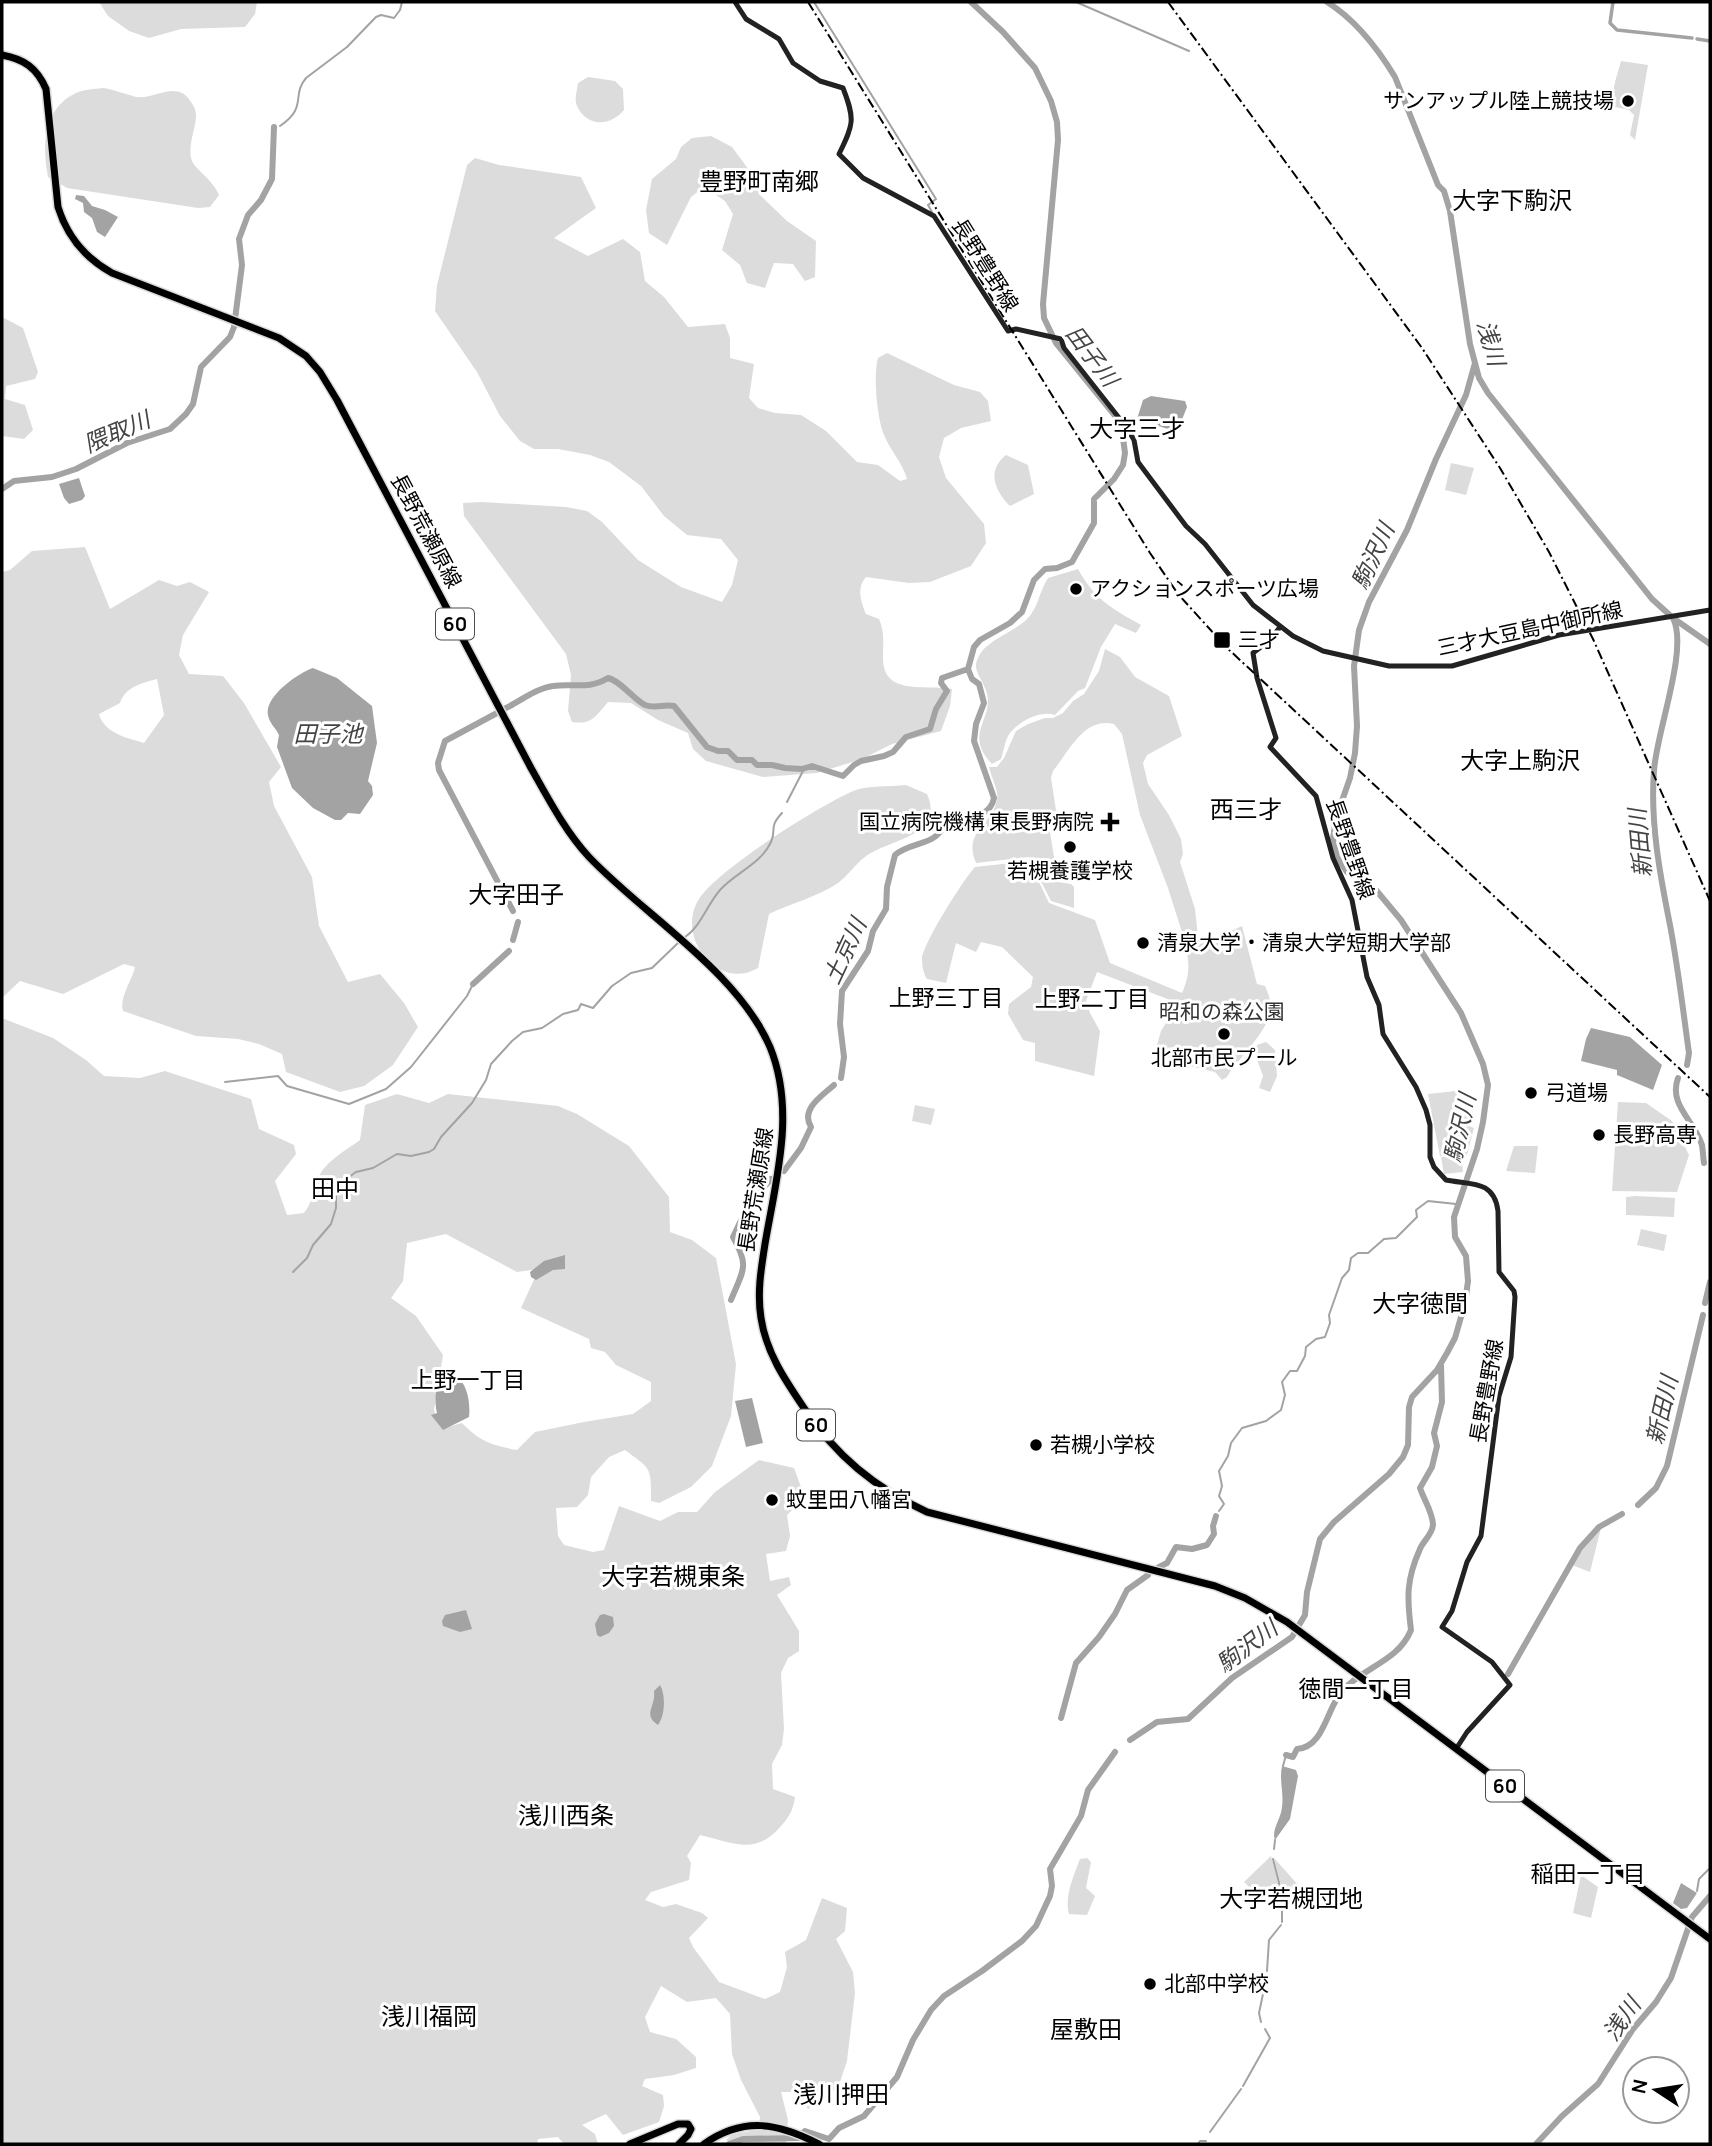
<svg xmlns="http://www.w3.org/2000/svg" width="1712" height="2146" font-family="Manrope,'Noto Sans JP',sans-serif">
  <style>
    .green { fill: #dcdcdc; fill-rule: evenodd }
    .water { fill: #a3a3a3 }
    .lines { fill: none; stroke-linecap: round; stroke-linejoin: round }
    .stream { stroke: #a3a3a3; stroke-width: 2 }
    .canal { stroke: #a3a3a3; stroke-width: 3.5 }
    .river { stroke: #a3a3a3; stroke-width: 6 }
    .primary-casing { stroke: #dbdbdb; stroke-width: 10 }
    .secondary { stroke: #222; stroke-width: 5 }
    .primary { stroke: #000; stroke-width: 7 }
    .rail { stroke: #000; stroke-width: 2; stroke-dasharray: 10 3.5 2 3.5; stroke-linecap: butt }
    .poi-dot { fill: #000; stroke: #fff; stroke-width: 2.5 }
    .labels { text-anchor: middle; stroke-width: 6; stroke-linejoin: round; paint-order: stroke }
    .shield { fill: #fff; stroke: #4c4c4c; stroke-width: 2 }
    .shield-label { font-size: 19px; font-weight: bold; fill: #000 }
    .poi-label { font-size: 21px; fill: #000; stroke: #fff; text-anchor: start }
    .street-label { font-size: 21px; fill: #000; stroke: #fff }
    .park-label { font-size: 21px; fill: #333; stroke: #fff }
    .water-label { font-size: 23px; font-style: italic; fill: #444; stroke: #fff }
    .neighbourhood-label { font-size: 23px; fill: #000; stroke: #fff }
    .quarter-label { font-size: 24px; fill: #000; stroke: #fff }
  </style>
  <rect width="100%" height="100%" fill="#fff"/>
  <!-- green -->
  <path class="green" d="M99,2H257L255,14L245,27L181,29L149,38L129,31L108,16Z
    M1621,61L1648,65L1635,140L1630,135L1634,115L1629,110L1615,107C1610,91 1617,77 1621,61Z
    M588,77L615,81L623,89L624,110C611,126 587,128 577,106C574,99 577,91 578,83Z
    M104,88C115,90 125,94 136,97C155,100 177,79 191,102C195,108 196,110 196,117C195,130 187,149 192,161C196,170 213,180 219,195L210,207L198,208L67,188L48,177C42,147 43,108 76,93C84,89 95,89 104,88Z
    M711,136L732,147L752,174L759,194L787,221L816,241L815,277L805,281L793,264L774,263L765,288L747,283L740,265L722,250L733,214L725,201L704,187L691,197L667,245L649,233L646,210L652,179L676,159L681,147L692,138Z
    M475,158L499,165L581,177L596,208L554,238L588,256L623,239L640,252L645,281L664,297L688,327L725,324L730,338V358L754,364L749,398L758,408L775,413L801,415L826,431L857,462L878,465L900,481L907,479C902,462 890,450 884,435C877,418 873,375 878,358L887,353L954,385L980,392L988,401L991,421L961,428L944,438L939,457L946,478L984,524L986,543L971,566L930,582L909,583L866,577C856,588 861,602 866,614L879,619C885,633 883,643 883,657C882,697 926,684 952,689L950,706L941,731L892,744L862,759L817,773L763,777L706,761L693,749L688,733L658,720L631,703L608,702C596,716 592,725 572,722L568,711L571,675L566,654L464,516L463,503L482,502L566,507L587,511L602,522L638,560L681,587L722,602L732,585L738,560L721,539L687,535L664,516L641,486L609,462L590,455L558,449H534L520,441L500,416L477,372L435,311L437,285L467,165Z
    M2,317L23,328L38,372L35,379L6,386L5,399L25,405L33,430L24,439L2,436Z
    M1006,455L1028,465L1034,494L1010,506C995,491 986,471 1006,455Z
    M1451,463L1474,468L1466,495L1445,490Z
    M85,547L110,609L159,580L177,586L190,582L209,592L183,635L179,655L189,674L223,676L244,703L281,767L269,782L274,806L312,877L319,926L348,982L380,974L404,1003L418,1027L393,1065L364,1086L340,1092L286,1072L282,1054L259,1044L238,1039L196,1036L123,1011C119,997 132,981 135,967L124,964L63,994L20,981L2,998V572L10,570L32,551ZM157,679L164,715L144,743C127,738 104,733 99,714L120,703C125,687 142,683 157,679Z
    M1078,569C1096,601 1110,607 1141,625L1136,633L1115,624L1101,647L1085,688L1078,691L1055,715C1040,710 1020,721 1010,733C1005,739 1004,751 1001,759L992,764C961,731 998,719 985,688C981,677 972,670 978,658C985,641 1011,633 1025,621C1038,610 1039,592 1048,578Z
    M1105,649L1120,657L1135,677L1169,696L1182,736L1147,755L1143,763L1148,784L1169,815L1181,839L1183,854L1180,862L1195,909L1198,937L1193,940L1184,936L1181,929L1168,888L1140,815L1122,734L1114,724C1084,717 1070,750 1053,771L1051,778L1057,817L1048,820L1058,882L1071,884L1074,887V908L1051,901L1029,857L976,863C962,831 994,824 997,799C999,791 991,777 989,767H997L1004,758L1016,731L1028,724L1045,718H1053L1063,713L1073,701L1084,694L1099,671Z
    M906,785L927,794C946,837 888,839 865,857C855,864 849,875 838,883C817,897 792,903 769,914L758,968C717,992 675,936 699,899C718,869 819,806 853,791C868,785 890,787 906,785Z
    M1029,861L1049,903L1095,920L1110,963L1182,993C1191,972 1190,959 1182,937L1196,946L1242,926L1257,984L1265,986C1268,993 1271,1000 1271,1007C1271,1029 1238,1058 1227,1077L1222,1080L1215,1072L1157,1058L1154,1055L1161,1031L1178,1003L1097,972L1086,1001L1090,1013L1100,1031L1094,1076L1035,1061V1043L1023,1040L1008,1014L1009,1004L1031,987L1033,977L1002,947L981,942L976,952L956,943L946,983L927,979C923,973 922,965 922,958C924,942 963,880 975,867Z
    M2,1018L53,1038L86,1060L104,1076L140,1078L165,1071L251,1099L259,1129L294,1145L296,1154L275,1181L287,1215L304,1213C312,1203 312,1195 316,1183C323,1162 344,1152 360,1140L365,1105L397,1094L429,1103L448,1094L558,1106L577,1114L629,1146L669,1197L670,1232L692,1240L716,1258L736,1364L731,1416L712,1466L691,1487L659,1503L651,1501C651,1467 652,1470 625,1450L609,1457L591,1477L588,1495L577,1507L556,1508L558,1536L564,1545L593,1552L604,1550L619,1506L660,1521L678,1512H697L715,1492L759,1460L794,1468L805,1498L787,1515L790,1536L786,1551L766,1554L770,1581L789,1577L791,1585L777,1595L799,1631V1651L788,1658L781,1673L784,1729L782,1745L772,1764L773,1789L795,1797C793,1810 790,1816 781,1826C755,1856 735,1843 700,1835L687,1856L691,1863L689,1880L651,1892L645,1900L663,1907L676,1904L702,1913L708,1918L689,1938L693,1947L719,1982L765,1999L780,1992L787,1967L785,1952L806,1940L822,1898L847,1908L845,1931L836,1939L853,1972L855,1993L847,2061L838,2088L808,2109L796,2092H781L788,2120L786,2144H734L726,2140L732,2134L759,2130L760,2117L741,2080L732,2054L730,2014L716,1998L687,2002L661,1986L645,2017L650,2032L676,2039L696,2057V2068L674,2075L645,2079L642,2086L663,2095L664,2106L659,2122L623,2135L606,2114L582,2125L595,2134L598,2144H564L558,2137L538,2139L537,2144H2ZM446,1234L517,1272L539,1269L521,1308L589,1339L591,1348L605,1352L616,1365L651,1382V1401L633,1414L584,1422L535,1432L517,1450C492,1445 480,1442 462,1423L448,1427L439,1424L434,1410L443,1355L416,1316L391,1298L403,1281L407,1243Z
    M1266,1042L1275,1050L1277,1076L1270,1092L1259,1088L1263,1076L1255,1054L1257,1045Z
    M1456,1091L1464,1107L1473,1108L1469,1126L1474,1128L1467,1155L1461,1153L1440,1156L1428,1094Z
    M1618,1102L1646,1103L1672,1121L1689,1155L1677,1192L1612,1191Z
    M915,1105L935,1109L931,1125L912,1121Z
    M1514,1146H1538L1535,1173L1506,1171Z
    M1461,1155L1463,1172L1444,1174L1441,1157Z
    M1636,1196L1675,1198L1674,1217L1626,1215V1197Z
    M1641,1229L1667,1235L1664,1251L1637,1245Z
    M1601,1528L1590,1572L1572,1565L1590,1539Z
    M1271,1856L1284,1902L1275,1912L1244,1882Z
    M1087,1858L1091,1862L1086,1888L1095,1896L1087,1915L1069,1914C1064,1897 1074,1875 1080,1859Z
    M1274,1858L1300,1887L1285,1901L1275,1862Z
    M1581,1875L1598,1887L1591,1918L1573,1913Z"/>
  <!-- water -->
  <path class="water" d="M76,195L84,196L92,206L105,210L118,217L105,237L97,232L92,218L84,212L83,203L75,199Z
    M1151,396L1185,401L1187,407L1177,432L1137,419L1143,400Z
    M79,478L85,496L82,500L69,504L64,498L59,484Z
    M313,668L337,678L372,706L377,743L368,781L372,786L373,795L360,814L348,813L341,820H335L313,808L292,788L277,747L279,735C276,728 269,723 268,715C264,697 298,673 313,668Z
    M1591,1028L1630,1037L1662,1065L1653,1090L1617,1075V1070L1581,1061L1586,1039Z
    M565,1255V1269L553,1270L536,1280L531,1277L530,1272L544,1261Z
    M445,1373C466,1373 471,1400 469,1417L443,1430L431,1415L437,1413C434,1401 435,1382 445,1373Z
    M752,1398L763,1443L746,1447L735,1401Z
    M466,1610L472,1629L460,1632L443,1626L442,1621L445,1615Z
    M604,1614L613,1617L614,1626L609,1633L600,1637L597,1635L595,1624L600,1615Z
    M660,1685C666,1695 665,1716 658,1725C642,1714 656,1707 654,1691Z
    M1282,1766L1296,1770L1298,1776L1290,1819L1275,1840C1271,1830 1281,1819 1282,1807C1284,1793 1279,1780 1282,1766Z
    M1681,1883L1697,1893L1687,1908L1681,1909L1673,1903Z"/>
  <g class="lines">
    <!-- stream -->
    <path class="stream" d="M814,2L936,199L928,205L932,212
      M1076,2L1189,51
      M280,126C308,107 291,96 306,78L347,47L376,17L381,15L394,18L400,10L402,2
      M787,802L804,769
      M685,937C701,926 707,905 720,890C735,873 761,864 771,842C777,829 768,828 782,813
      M225,1082L278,1076L287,1086L349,1104L386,1089L411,1067L467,996L473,984
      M293,1272L307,1258L313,1245L331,1224L336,1208V1194L342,1182L356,1172L373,1168L397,1154L411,1156L429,1152L434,1149L441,1137L472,1103L486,1080L491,1064L512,1041L523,1032L542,1028L563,1014L578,1010L581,1004L593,1008L612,986L631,973L652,968L678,943
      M1219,1511L1224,1504L1219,1496L1222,1486L1219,1471L1228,1456L1231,1443L1242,1428L1266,1421L1281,1410L1285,1395L1282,1382L1290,1371H1297L1305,1356L1306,1347L1316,1339L1325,1337L1330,1323L1329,1315L1342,1278L1349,1270L1351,1258L1358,1253H1368L1384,1239L1396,1238L1417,1217L1416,1210L1428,1201L1456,1204
      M1283,1766L1286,1755
      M1274,1849L1275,1840
      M1273,1859L1284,1902
      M1697,1891L1699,1879L1710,1868
      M1691,1916L1693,1917
      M1282,1922V1911
      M1267,1971L1269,1940L1281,1925
      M1261,2022L1259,2013L1267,1975
      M1243,2086L1270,2038L1265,2029
      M1210,2132L1241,2089
      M1198,2144L1200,2141H1206"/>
    <!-- canal -->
    <path class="canal" d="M1613,2L1610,23L1617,30L1692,38
      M1697,39L1710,41"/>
    <!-- river -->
    <path class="river" d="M1327,2C1356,20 1378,49 1395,77L1438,185L1444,191L1450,211L1470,344L1479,378L1488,393L1652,599L1673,618L1710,644
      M2,489L14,481L52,477L76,469L127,443L170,429L186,414L193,404L201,367L230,337L234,327L242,265L239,239L248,215L261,200L272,179L274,127
      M1673,618C1689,649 1656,733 1654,771C1650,822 1660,875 1670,925C1678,967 1683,1010 1689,1053L1687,1065
      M968,669L974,647L980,640L1010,623L1022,612L1034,580L1045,569L1057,568L1072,562L1094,523V499L1114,479L1123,465L1125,453L1121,423L1056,343L1044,318L1043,304L1058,140L1057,122L1051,101L1035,68L1003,32L971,2
      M506,708C520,701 537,688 553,686C573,683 589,690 608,678C621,681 633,699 645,705C654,709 665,704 674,706L707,747L718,751H728L737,760H752L757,765H772L785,768L802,769L812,766L843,776L854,765L861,761L884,756L893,752L906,737L930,729L936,709L947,691L941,683L942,678L968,669
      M497,713L445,741L438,763L439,770L513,911
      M513,940L518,922
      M473,984L509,951
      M841,1078L844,1057L840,1024L842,991L868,951L873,931L886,909L887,887L895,855C908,844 925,845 936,836C941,832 942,828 949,825C965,818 990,819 994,798L974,741L976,724L984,703L979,684L972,679L968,669
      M1678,1078C1668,1105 1695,1121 1702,1145C1703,1151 1703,1157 1704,1163
      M784,1171L801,1148L811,1127C800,1109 822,1096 834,1085
      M749,1205L771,1179
      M731,1300C743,1270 750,1267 733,1237L744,1214
      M1705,1303L1710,1282
      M1638,1505L1656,1488L1667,1466L1703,1315
      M1159,1567L1167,1563L1176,1547L1192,1549L1207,1545L1214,1534L1213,1526L1216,1516
      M1508,1674L1580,1548L1599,1527L1622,1514
      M1061,1718L1076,1663L1099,1637L1115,1614L1127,1590L1148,1575
      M1130,1740L1157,1722L1188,1719L1232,1678L1292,1637L1305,1615L1307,1592L1320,1539L1334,1522L1389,1474L1403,1457L1408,1445L1409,1407L1412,1397L1437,1370L1447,1353L1455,1338L1465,1303L1468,1281L1466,1256L1455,1237L1454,1217L1477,1149L1483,1122L1488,1085L1483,1064L1461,1013L1401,920L1376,890L1347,872L1337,857L1333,839L1336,818L1350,778L1355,753L1357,726L1354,666L1359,630L1369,602L1407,530L1436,459L1466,395L1475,363
      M1286,1755L1293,1757L1297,1749C1324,1747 1326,1710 1342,1691C1363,1667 1398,1662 1411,1630C1407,1598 1406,1580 1420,1549C1423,1541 1432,1535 1433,1525C1433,1513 1424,1500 1420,1488L1432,1467L1437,1446L1434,1433L1442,1402L1441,1365
      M729,2144L743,2139L799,2138L805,2131L829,2139L839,2128L864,2116L897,2077L913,2040L931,2010L944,1996L982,1971L1022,1941L1036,1926L1050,1896L1052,1886L1050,1869L1081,1816L1088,1790L1115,1752
      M1536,2144L1562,2116L1598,2084L1633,2029L1656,2002L1671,1978L1692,1917L1710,1896"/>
    <defs>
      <path id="primary" d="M2,55C24,59 37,68 46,89L58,207C67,236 85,258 112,273L279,338L306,356L320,372L337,400L531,768C548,798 565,831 589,857C644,915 738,972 770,1047C796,1111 776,1179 765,1244C761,1269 757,1293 761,1318C766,1352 785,1380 804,1408C836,1456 875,1488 927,1512L1215,1586L1245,1598L1287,1622L1710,1939
        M630,2144L678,2124H688L691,2129L688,2135L679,2144
        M704,2144C744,2116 778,2123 819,2144"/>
    </defs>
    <!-- primary casing -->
    <use href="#primary" class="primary-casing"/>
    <!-- secondary -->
    <path class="secondary" d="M735,2L746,19L779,39L793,63L820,81L843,88C855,119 854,124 839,154L863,178L934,216L1008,331L1016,329L1061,339L1064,348L1127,428L1134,440L1138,462L1186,526L1205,544L1253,605L1293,636L1323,651L1389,666H1452L1559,635L1710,610
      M1280,627L1270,640L1253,653L1257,678L1276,738L1270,747L1316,796L1333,858L1352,900L1367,977L1379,1005L1383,1034L1416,1087L1426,1110L1430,1125V1157L1434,1167L1446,1180C1469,1185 1494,1179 1498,1211L1499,1272L1514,1291L1515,1297L1511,1357L1499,1396L1481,1536L1467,1562L1452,1611L1442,1627L1492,1662L1510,1685L1467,1732L1456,1749"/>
    <!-- primary -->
    <use href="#primary" class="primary"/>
    <!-- rail -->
    <path class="rail" d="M808,2L1150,553L1178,594L1226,647L1710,1097
      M1168,2L1422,348L1500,468L1549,552L1593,639L1710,901"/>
  </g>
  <!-- markers -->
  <g class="poi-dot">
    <circle cx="1628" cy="101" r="7"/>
    <circle cx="1076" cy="589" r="7"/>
    <rect x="1213" y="631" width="18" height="18" rx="3.5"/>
    <path d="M1106.5 811.5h7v7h7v7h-7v7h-7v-7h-7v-7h7z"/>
    <circle cx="1070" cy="847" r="7"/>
    <circle cx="1143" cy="943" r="7"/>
    <circle cx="1224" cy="1034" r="7"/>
    <circle cx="1531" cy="1093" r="7"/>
    <circle cx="1599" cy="1135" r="7"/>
    <circle cx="1036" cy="1445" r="7"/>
    <circle cx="772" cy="1500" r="7"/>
    <circle cx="1150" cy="1984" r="7"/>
  </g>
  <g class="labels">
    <!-- shield labels -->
    <g class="shield">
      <rect x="436" y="608.5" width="38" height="31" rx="5"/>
      <rect x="797" y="1409.5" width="38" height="31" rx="5"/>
      <rect x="1486" y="1770.5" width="38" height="31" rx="5"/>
    </g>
    <g class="shield-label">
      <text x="455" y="631">60</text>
      <text x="816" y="1432">60</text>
      <text x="1505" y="1793">60</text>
    </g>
    <!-- poi labels -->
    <g class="poi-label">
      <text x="1614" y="108" text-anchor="end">サンアップル陸上競技場</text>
      <text x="1090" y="596">アクションスポーツ広場</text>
      <text x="1238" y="647">三才</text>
      <text x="1094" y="829" text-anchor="end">国立病院機構 東長野病院</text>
      <text x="1070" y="878" text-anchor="middle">若槻養護学校</text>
      <text x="1157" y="950">清泉大学・清泉大学短期大学部</text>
      <text x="1224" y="1065" text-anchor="middle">北部市民プール</text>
      <text x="1545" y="1100">弓道場</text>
      <text x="1613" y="1142">長野高専</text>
      <text x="1050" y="1452">若槻小学校</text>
      <text x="786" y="1507">蚊里田八幡宮</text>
      <text x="1164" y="1991">北部中学校</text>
    </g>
    <!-- street labels -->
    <g class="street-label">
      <text transform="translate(985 265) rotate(58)" y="7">長野豊野線</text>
      <text transform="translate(426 531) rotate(62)" y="7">長野荒瀬原線</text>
      <text transform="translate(1530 629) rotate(-12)" y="7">三才大豆島中御所線</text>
      <text transform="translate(1350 849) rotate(71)" y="7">長野豊野線</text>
      <text transform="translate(756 1190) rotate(-81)" y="7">長野荒瀬原線</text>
      <text transform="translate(1487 1391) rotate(-80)" y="7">長野豊野線</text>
    </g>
    <!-- park labels -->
    <g class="park-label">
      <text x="1222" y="1019">昭和の森公園</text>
    </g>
    <!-- water labels -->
    <g class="water-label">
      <text transform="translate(1491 343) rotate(74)" y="8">浅川</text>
      <text transform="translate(1092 356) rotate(53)" y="8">田子川</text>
      <text transform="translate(117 432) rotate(-23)" y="8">隈取川</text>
      <text transform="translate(1373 556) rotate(-65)" y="8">駒沢川</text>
      <text x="328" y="742">田子池</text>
      <text transform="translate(1640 843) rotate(-95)" y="8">新田川</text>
      <text transform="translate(845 951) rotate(-65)" y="8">土京川</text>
      <text transform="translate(1460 1128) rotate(-77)" y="8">駒沢川</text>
      <text transform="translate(1662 1410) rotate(-77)" y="8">新田川</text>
      <text transform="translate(1247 1646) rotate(-37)" y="8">駒沢川</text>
      <text transform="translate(1622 2019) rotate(-55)" y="8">浅川</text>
    </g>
    <!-- neighbourhood labels -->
    <g class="neighbourhood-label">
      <text x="946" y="1006">上野三丁目</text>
      <text x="1092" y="1007">上野二丁目</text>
      <text x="468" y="1388">上野一丁目</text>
      <text x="1356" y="1697">徳間一丁目</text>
      <text x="1588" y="1882">稲田一丁目</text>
    </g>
    <!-- quarter labels -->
    <g class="quarter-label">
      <text x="759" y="190">豊野町南郷</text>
      <text x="1512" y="209">大字下駒沢</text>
      <text x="1137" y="437">大字三才</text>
      <text x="1520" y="769">大字上駒沢</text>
      <text x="1246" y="818">西三才</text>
      <text x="516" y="903">大字田子</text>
      <text x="335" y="1197">田中</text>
      <text x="1420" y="1312">大字徳間</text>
      <text x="673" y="1585">大字若槻東条</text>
      <text x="566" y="1824">浅川西条</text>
      <text x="1291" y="1907">大字若槻団地</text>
      <text x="429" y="2025">浅川福岡</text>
      <text x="1086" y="2038">屋敷田</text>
      <text x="841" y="2103">浅川押田</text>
    </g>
  </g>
  <!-- border -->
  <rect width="1712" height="2146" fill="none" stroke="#000000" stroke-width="7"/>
  <!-- north arrow -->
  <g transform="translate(1656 2090) rotate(282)"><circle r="33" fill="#ffffff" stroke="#999999" stroke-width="2"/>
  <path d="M0-5L12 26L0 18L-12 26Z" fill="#000000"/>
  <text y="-10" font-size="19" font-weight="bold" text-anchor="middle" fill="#000000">N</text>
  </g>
</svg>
